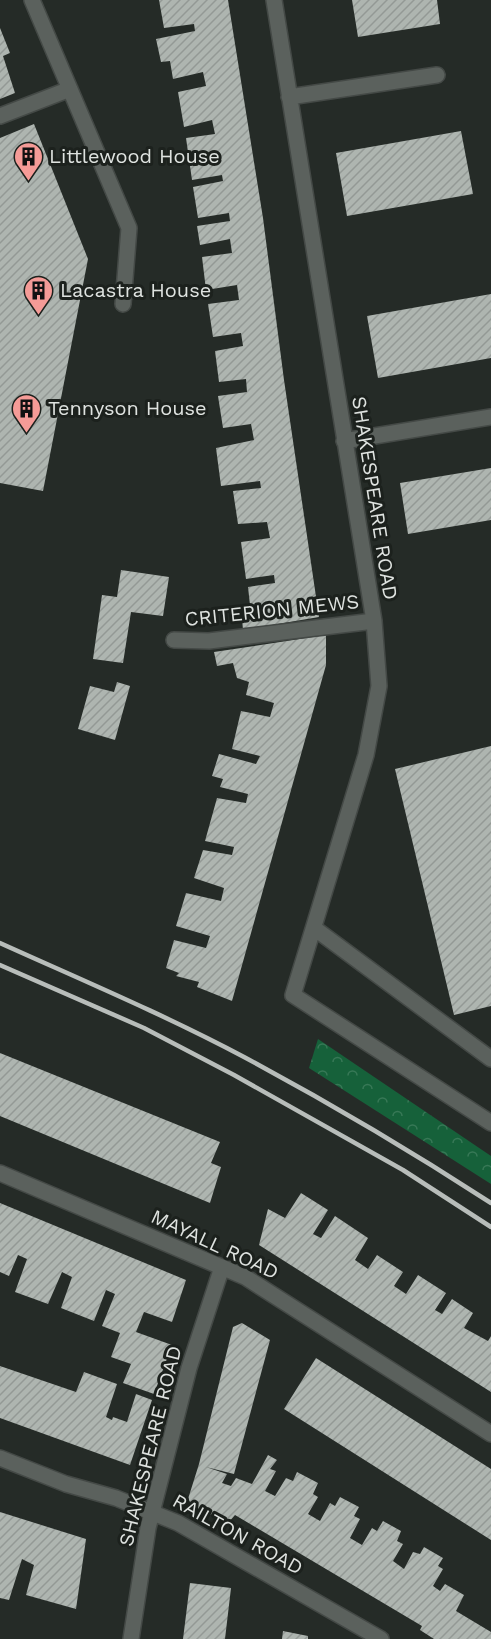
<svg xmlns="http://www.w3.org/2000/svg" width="491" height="1639" font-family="'Work Sans',sans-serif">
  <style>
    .forest { fill: url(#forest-crowns) }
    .building { fill: url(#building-hatch) }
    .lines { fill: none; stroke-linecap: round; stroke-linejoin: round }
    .minor-casing { stroke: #444946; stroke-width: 18 }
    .minor { stroke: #5b615d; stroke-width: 15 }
    .rail { stroke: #b8bdba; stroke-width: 4.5 }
    .labels { text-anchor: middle; stroke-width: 6; stroke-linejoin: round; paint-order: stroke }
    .poi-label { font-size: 20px; fill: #dfe3e0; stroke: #1c211d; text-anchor: start }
    .street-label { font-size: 20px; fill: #dfe3e0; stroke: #1c211d }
  </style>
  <defs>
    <pattern id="forest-crowns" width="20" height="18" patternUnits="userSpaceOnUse" patternTransform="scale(1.5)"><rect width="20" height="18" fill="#16613a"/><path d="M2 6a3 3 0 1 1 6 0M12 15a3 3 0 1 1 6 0" fill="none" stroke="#377856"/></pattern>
    <pattern id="building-hatch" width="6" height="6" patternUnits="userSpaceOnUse" patternTransform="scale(1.5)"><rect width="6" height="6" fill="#aeb5b0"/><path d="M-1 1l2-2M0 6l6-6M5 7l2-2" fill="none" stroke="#939995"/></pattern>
  </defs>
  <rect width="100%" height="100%" fill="#252b27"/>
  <!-- forest -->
  <path class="forest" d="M318,1039L491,1156V1184L309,1068Z"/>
  <!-- building -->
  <path class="building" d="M159,0H228L263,218L284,380L319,617L243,630L241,607L250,605L248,587L275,583L274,575L246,579L241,542L270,538L267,522L238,524L233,491L261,488L260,481L221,486L216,448L254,440L251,424L223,428L218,396L247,392L246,379L219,382L215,351L243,346L241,333L213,337L208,304L239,300L237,285L206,290L202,257L232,253L230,239L200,245L197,226L230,221L229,213L198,218L193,187L223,181L222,175L192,180L186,138L215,134L212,120L184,127L178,92L206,86L203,72L173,79L170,61L161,62L156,39L195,31L194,24L164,28Z
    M352,0H437L440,24L358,37Z
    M0,28L10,53L3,56L15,93L0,99Z
    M34,124L88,259L43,491L0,483V138Z
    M461,131L473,194L347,216L336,153Z
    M491,294V358L378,378L367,316Z
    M491,468V520L408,534L400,483Z
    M121,570L169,577L163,616L131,612L123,663L93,659L102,595L117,597Z
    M326,635V665L232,1001L197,987L199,982L176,976L179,973L166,968L174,940L206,948L210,936L176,926L186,893L221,901L224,888L194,878L203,850L232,855L234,847L205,841L217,798L246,803L248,794L220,787L223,779L212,776L219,754L256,764L260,756L232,749L241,711L270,717L274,703L246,695L249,682L237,678L233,663L217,666L214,652Z
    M117,682L130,686L115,740L78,729L90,686L114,692Z
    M491,746V1006L454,1015L395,769Z
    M0,1053L220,1142L211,1163L221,1167L210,1203L0,1116Z
    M301,1193L328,1210L313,1234L321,1238L335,1216L368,1238L355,1260L368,1269L377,1255L403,1272L394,1286L406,1294L418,1275L446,1293L435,1310L442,1314L452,1299L473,1313L464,1328L488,1341L491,1336V1392L259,1245L268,1209L285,1218Z
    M0,1203L186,1280L172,1322L144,1312L136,1332L172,1345L154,1394L123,1383L131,1364L111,1357L120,1333L102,1326L115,1294L106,1290L94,1321L61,1308L72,1277L62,1272L48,1304L15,1292L27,1259L18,1255L9,1276L0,1272Z
    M242,1323L270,1340L234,1474L206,1467L227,1474L222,1483L231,1486L236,1478L252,1484L268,1455L277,1460L270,1469L276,1471L265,1491L275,1496L286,1478L293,1481L297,1472L318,1483L313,1494L318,1497L308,1514L320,1521L330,1503L335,1506L340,1497L359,1507L354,1516L360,1519L350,1538L362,1545L372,1528L377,1531L383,1521L401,1531L397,1541L403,1544L393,1561L404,1569L413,1552L420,1554L424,1547L443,1558L438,1566L443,1569L433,1586L440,1591L445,1584L464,1595L456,1611L491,1632V1639H434L420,1630L422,1626L235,1515L228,1523L193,1506L188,1499L199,1464L233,1327Z
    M316,1358L491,1469V1540L284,1409Z
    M0,1366L76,1392L84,1372L117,1384L106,1417L112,1420L113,1417L127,1422L136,1394L152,1400L130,1465L0,1418Z
    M0,1512L86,1539L76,1609L26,1595L34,1565L22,1559L9,1600L0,1598Z
    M190,1583L231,1588L225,1639H183Z
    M283,1631L308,1636V1639H282Z"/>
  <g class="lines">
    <defs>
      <path id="minor" d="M32,0L129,228L123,304
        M274,0L374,621L379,686L366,755L293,995L491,1123
        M289,97L437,75
        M0,116L70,89
        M344,441L491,417
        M174,640L209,641L374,621
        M314,928L491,1059
        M0,1173L245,1277L491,1434
        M0,1458L66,1484L116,1498L178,1523L381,1639
        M131,1639L148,1528L189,1368L222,1267"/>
    </defs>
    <!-- minor casing -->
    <use href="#minor" class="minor-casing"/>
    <!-- minor -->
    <use href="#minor" class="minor"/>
    <!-- rail -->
    <path class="rail" d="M0,943C82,980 165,1015 244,1057C328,1102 411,1151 491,1203
      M0,965L144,1028L234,1075L403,1170L491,1227"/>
  </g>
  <!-- icons -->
  <defs>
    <symbol id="building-pin" viewBox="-11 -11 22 30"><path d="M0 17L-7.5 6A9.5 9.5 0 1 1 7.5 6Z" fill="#f59b97" stroke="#1c211d"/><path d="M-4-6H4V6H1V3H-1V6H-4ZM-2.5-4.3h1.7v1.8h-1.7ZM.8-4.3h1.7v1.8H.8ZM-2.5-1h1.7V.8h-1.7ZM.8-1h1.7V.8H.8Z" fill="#111"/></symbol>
  </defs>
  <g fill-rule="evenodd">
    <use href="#building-pin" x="12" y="140" width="33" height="45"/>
    <use href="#building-pin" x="22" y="274" width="33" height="45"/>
    <use href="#building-pin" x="10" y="392" width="33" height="45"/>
  </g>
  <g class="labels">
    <!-- poi labels -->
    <g class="poi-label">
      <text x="49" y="163">Littlewood House</text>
      <text x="60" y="297">Lacastra House</text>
      <text x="48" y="415">Tennyson House</text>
    </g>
    <!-- street labels -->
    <g class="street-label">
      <text transform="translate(375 498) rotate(81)" y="7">SHAKESPEARE ROAD</text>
      <text transform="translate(272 610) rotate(-6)" y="7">CRITERION MEWS</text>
      <text transform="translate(215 1244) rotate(25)" y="7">MAYALL ROAD</text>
      <text transform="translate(150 1446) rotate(-76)" y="7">SHAKESPEARE ROAD</text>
      <text transform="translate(238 1534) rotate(29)" y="7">RAILTON ROAD</text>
    </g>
  </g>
</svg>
